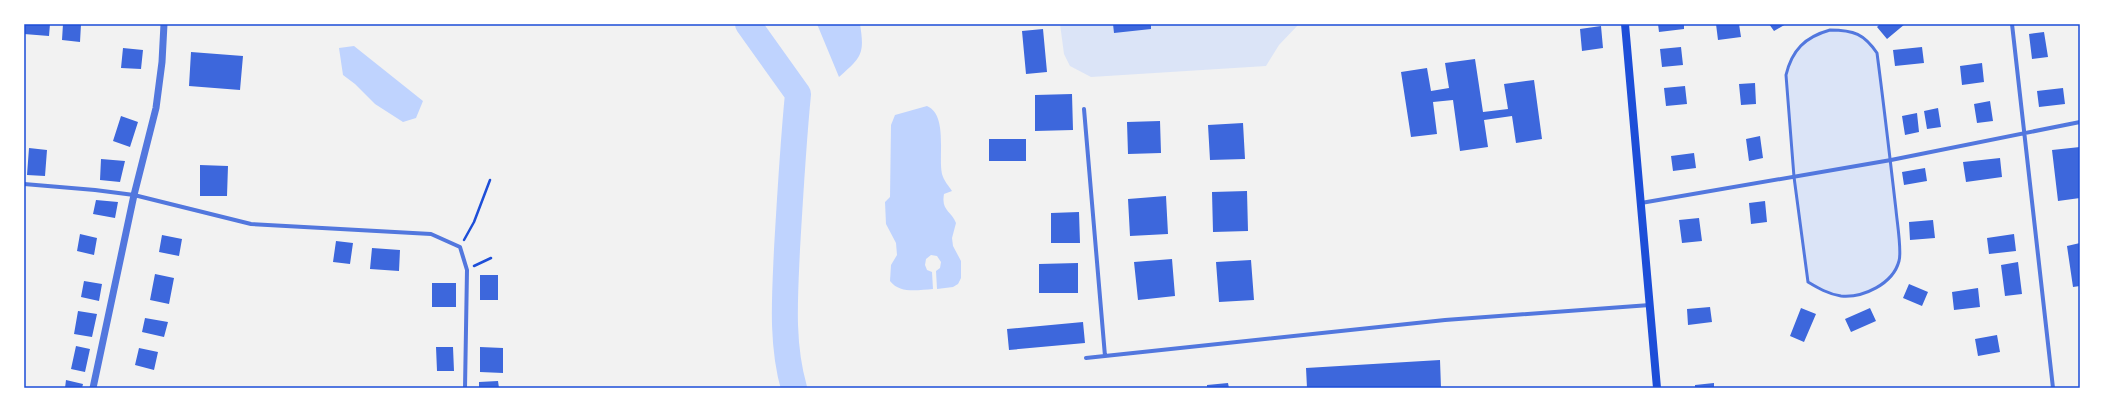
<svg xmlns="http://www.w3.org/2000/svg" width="2104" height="412" font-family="Overpass,sans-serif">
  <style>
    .green { fill: #dbe4f7 }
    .water { fill: #bfd3fe }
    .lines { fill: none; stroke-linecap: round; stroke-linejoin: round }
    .river { stroke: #bfd3fe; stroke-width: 26 }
    .building { fill: #3d67dc }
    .path { stroke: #1d4ed8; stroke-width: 2.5 }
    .service { stroke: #5277de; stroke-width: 3 }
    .minor { stroke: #5277de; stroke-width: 4 }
    .tertiary { stroke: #5277de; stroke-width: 7 }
    .secondary { stroke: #1d4ed8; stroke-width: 8 }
    .neatline { fill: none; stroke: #1d4ed8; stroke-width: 1.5 }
  </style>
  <rect width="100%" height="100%" fill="#f2f2f2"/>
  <!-- green -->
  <path class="green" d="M1060,24H1304L1298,25L1279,45L1266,66L1091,77L1070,66L1064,54Z
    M1830,30C1854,33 1863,32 1877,53L1899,238C1899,245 1901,256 1899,262C1889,291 1851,303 1824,292C1818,289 1813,285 1808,282L1794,177L1786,75L1796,50L1805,40Z"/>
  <!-- water -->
  <path class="water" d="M817,24H860C865,55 861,57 839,77Z
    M354,46L423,101L416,118L403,122L375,104L355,84L343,75L339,48Z
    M927,106C948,115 938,156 942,174C944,181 948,185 952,191L944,194C941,211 951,210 956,223L952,238L953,246L961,261V278L958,284L953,287L937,289L936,271L940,268L941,262L937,256L931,255L926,259L925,265L927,270L932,272L933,289C918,290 900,294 890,281L891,265L897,255L896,243L886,224L885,202L890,197L891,125L895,115Z
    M784,356L798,368L805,388H783L779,377Z"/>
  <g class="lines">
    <!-- river -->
    <path class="river" d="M748,24L798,94C793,145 790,197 787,249C785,295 781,343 794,388"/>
  </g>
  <!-- building -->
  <path class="building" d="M24,24H50L49,36L24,34Z
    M63,24H81L80,42L62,40Z
    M1113,24H1151V29L1114,33Z
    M1658,24H1684V29L1659,32Z
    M1716,24H1739L1741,37L1718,40Z
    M1769,24H1786L1774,31Z
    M1880,24H1905L1887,39L1877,27Z
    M1601,26L1603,48L1582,51L1580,29Z
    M1043,29L1047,72L1026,74L1022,31Z
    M2044,32L2048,57L2032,59L2029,34Z
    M1681,47L1683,65L1662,67L1660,49Z
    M1922,47L1924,63L1895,66L1893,50Z
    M123,48L143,50L141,69L121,68Z
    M191,52L243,56L240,90L189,86Z
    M1475,59L1483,112L1508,109L1504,84L1534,80L1542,139L1516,143L1512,116L1484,120L1488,147L1460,151L1453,100L1433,102L1437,134L1411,137L1401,72L1427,68L1431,91L1449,88L1445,63Z
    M1982,63L1984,82L1962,85L1960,66Z
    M1755,83L1756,104L1741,105L1739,84Z
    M1685,86L1687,104L1666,106L1664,88Z
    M2063,88L2065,104L2039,107L2037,91Z
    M1072,94L1073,130L1035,131V95Z
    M1990,101L1993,121L1977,123L1974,104Z
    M1938,108L1941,127L1927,129L1924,111Z
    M1917,113L1919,132L1905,135L1902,116Z
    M121,116L138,122L130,147L113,141Z
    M1160,121L1161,153L1128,154L1127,122Z
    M1243,123L1245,159L1210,160L1208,125Z
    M1760,136L1763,158L1749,161L1746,139Z
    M989,139H1026V161H989Z
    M2080,147V198L2058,201L2052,150Z
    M29,148L47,150L45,176L27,175Z
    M1694,153L1696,168L1673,171L1671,156Z
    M2000,158L2002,177L1966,182L1963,162Z
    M101,159L125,161L120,182L100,180Z
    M200,165L228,166L227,196H200Z
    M1925,168L1927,181L1904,185L1902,172Z
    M1247,191L1248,231L1213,232L1212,192Z
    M1166,196L1168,234L1130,236L1128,199Z
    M96,200L118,202L115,218L93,214Z
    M1765,201L1767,222L1751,224L1749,203Z
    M1079,212L1080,243H1051V213Z
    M1699,218L1702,241L1682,243L1679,220Z
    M1933,220L1935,238L1910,240L1909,222Z
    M80,234L97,238L94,255L77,251Z
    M2014,234L2016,251L1989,254L1987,238Z
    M162,235L182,239L179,256L159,252Z
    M336,241L353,243L350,264L333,262Z
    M2080,243V286L2073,287L2067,246Z
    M372,248L400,250L399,271L370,269Z
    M1172,259L1175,296L1138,300L1134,262Z
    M1251,260L1254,300L1219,302L1216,262Z
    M2018,262L2022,294L2005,296L2001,265Z
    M1078,263V293H1039V264Z
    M155,274L174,278L169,304L150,300Z
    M480,275H498V300H480Z
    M84,281L102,284L99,301L81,297Z
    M432,283H456V307H432Z
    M1909,284L1928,292L1922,306L1903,298Z
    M1978,288L1980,307L1954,310L1952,292Z
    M1710,307L1712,322L1688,325L1687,309Z
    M1801,308L1816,314L1804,342L1790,336Z
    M1870,308L1876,321L1851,332L1845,319Z
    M78,311L97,314L92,337L74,334Z
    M145,318L168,322L164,337L142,332Z
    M1083,322L1085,343L1009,350L1007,329Z
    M1997,335L2000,352L1978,356L1975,339Z
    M76,346L90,349L85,372L71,369Z
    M436,347H453L454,371H437Z
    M480,347L503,348V373L480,372Z
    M139,348L158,352L154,370L135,365Z
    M1440,360L1441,388H1307L1306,368Z
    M66,380L83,384L82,388H65Z
    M498,381L499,388H479V382Z
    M1228,383L1229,388H1207V385Z
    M1714,383V388H1695V385Z"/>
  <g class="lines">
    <!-- path -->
    <path class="path" d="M464,240L474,222L490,180
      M474,266L491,258"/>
    <!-- service -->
    <path class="service" d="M1830,30C1854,30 1864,34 1877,53C1884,106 1890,158 1896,210C1897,222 1902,251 1899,261C1893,284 1863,298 1841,296C1828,294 1818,288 1808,282L1794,177L1786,75C1792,50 1805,37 1830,30Z"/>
    <!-- minor -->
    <path class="minor" d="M2012,24L2053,388
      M1084,109L1105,356
      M24,184L95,190L134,195L251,224L431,234L460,247L467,270L465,388
      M1641,203L1891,160L2080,122
      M1086,358L1445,320L1650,305"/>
    <!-- tertiary -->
    <path class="tertiary" d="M93,388L134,195L156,108L162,62L164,24"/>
    <!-- secondary -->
    <path class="secondary" d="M1625,24L1657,388"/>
  </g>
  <!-- border -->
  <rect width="2104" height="412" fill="none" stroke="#ffffff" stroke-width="50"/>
  <rect x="25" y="25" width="2054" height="362" class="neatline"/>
</svg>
